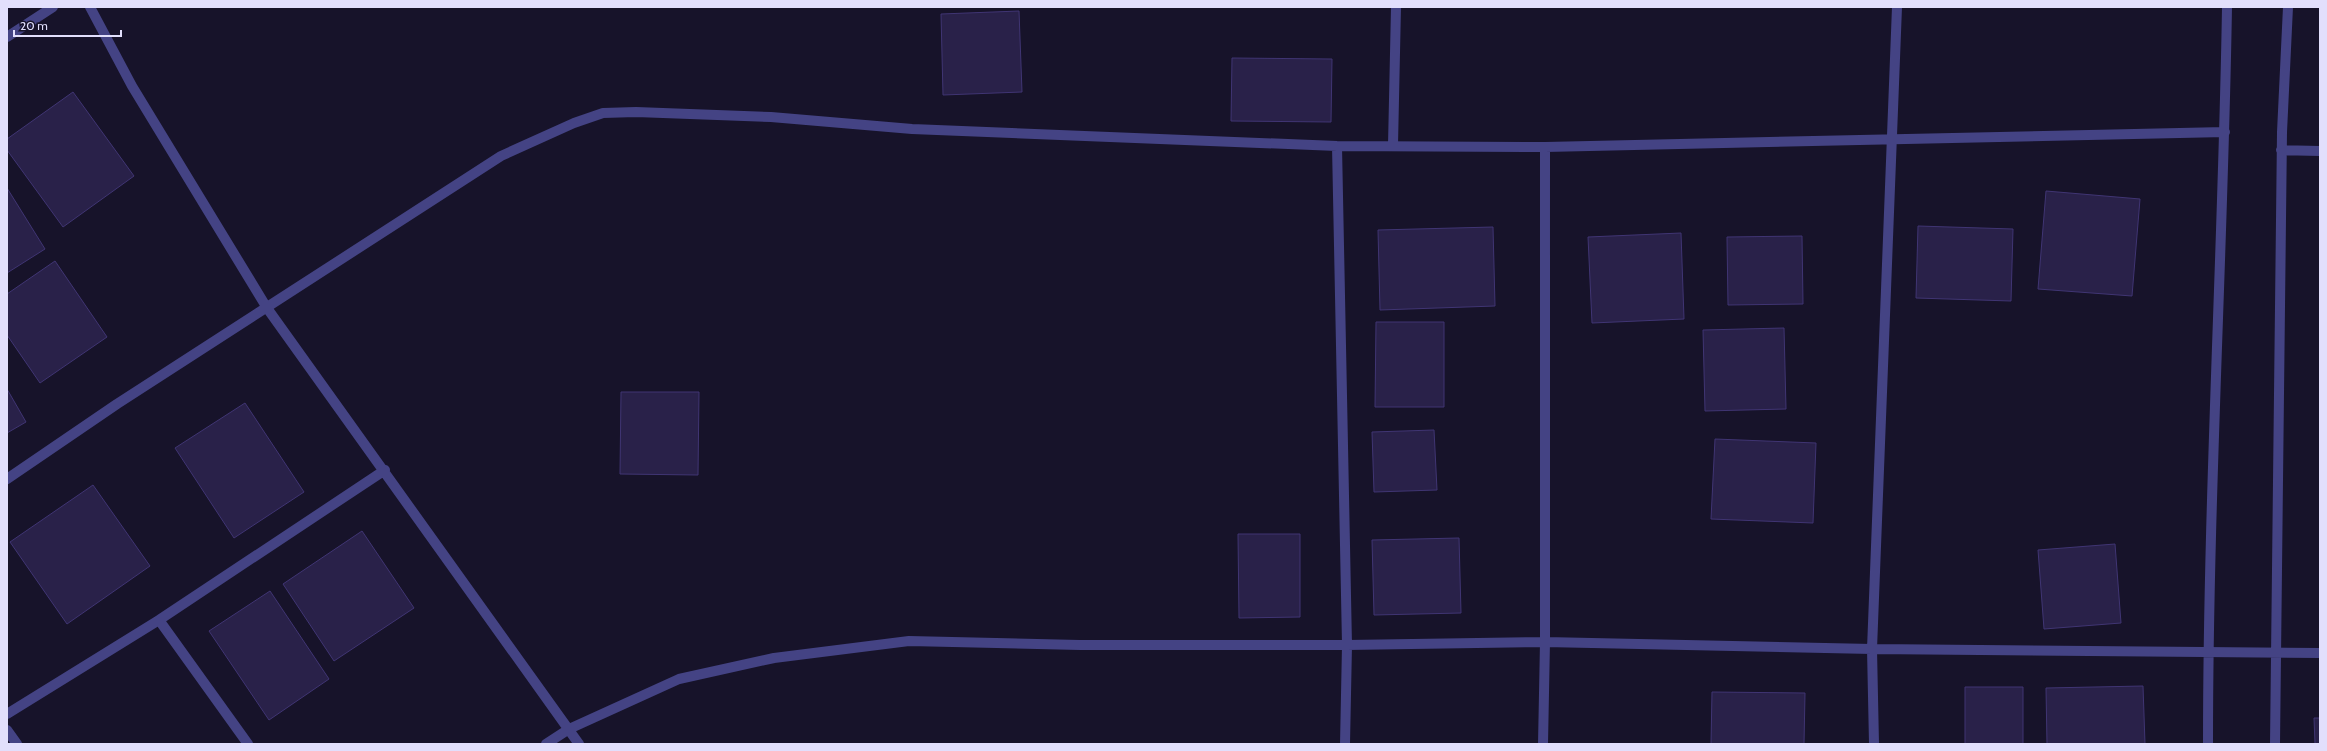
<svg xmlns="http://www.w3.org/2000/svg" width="2327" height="751" font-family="Cabin,sans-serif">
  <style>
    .building { fill: #292149; stroke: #403573 }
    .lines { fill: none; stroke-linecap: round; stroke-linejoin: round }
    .minor { stroke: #444384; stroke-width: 10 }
  </style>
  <rect width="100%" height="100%" fill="#17132a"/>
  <!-- building -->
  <path class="building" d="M1019,11L1022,92L943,95L941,14Z
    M1232,58L1332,59L1331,122L1231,121Z
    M73,92L134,176L63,227L7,150V139Z
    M7,188L45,249L7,273Z
    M2046,191L2140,199L2132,296L2038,289Z
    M1918,226L2013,229L2011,301L1916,298Z
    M1493,227L1495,306L1380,310L1378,230Z
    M1681,233L1684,319L1592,323L1588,237Z
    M1802,236L1803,304L1728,305L1727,237Z
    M55,261L107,337L40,383L7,335V294Z
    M1376,322H1444V407H1375Z
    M1784,328L1786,409L1705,411L1703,330Z
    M7,389L26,422L7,433Z
    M621,392H699L698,475L620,474Z
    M245,403L304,492L234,538L175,448Z
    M1434,430L1437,490L1374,492L1372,432Z
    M1715,439L1816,443L1813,523L1711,519Z
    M93,485L150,566L67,624L10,542Z
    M362,531L414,608L334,661L283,584Z
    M1238,534H1300V617L1239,618Z
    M1459,538L1461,613L1374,615L1372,540Z
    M2115,544L2121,623L2044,629L2038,550Z
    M270,591L329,679L269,720L209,631Z
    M2143,686L2145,744H2047L2046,688Z
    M1965,687H2023V744H1965Z
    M1712,692L1805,693L1804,744H1711Z
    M2314,718H2320V744H2315Z"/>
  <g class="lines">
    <!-- minor -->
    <path class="minor" d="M90,7L132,86L267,308L579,744
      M7,37L53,7
      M1393,145L1396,7
      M1337,146L1347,645L1345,744
      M2281,150L2320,151
      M7,479L117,404L501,156L574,123L603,113L636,112L771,117L912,129L1337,146L1545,147L2225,132
      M159,620L248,744
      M7,714L159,620L385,470
      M7,730L17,744
      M546,744L569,729L679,679L774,658L909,641L1080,645H1347L1545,642L1872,649L2320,653
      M1543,744L1545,642V147
      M1874,744L1872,649L1897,7
      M2208,744C2208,498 2223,253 2227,7
      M2275,744L2282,132L2288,7"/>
  </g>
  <!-- border -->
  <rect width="2327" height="751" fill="none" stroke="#e2dffc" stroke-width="16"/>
  <!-- scale -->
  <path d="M14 30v6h107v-6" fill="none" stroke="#e2dffc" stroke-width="2"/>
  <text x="20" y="30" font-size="12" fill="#e2dffc" stroke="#17132a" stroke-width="3" paint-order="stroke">20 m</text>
</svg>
